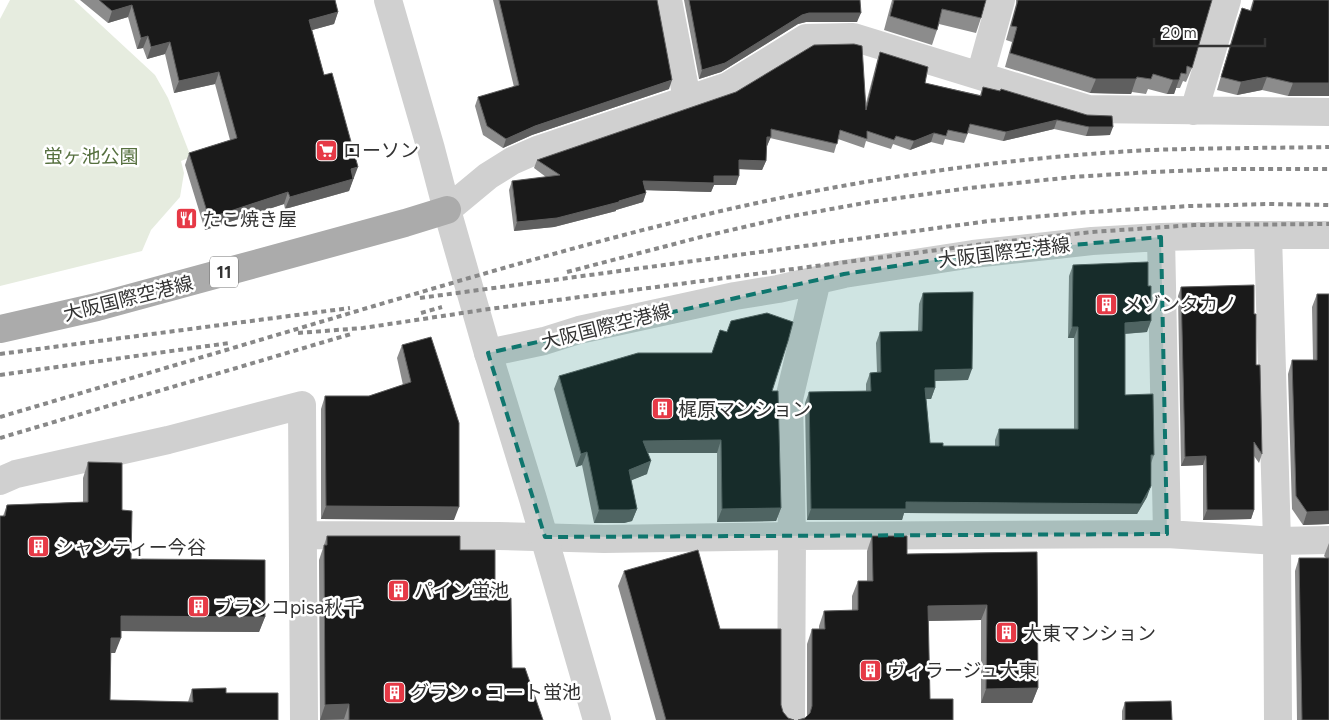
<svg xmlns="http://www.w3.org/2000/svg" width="1329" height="720" font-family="Figtree,'Noto Sans JP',sans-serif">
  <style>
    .park { fill: #e6ecdf }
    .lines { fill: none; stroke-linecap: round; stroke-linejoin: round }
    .minor { stroke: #d0d0d0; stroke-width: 28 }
    .tertiary { stroke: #d0d0d0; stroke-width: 28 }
    .primary { stroke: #ababab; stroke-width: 28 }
    .rail { stroke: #888; stroke-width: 4; stroke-dasharray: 5 4; stroke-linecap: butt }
    .wall { fill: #8c8c8c }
    .shaded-wall { fill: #5f5f5f }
    .building { fill: #1a1a1a; stroke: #5f5f5f }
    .marked { fill: #0f766e; fill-opacity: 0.2; stroke: #0f766e; stroke-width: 4; stroke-dasharray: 10 6; stroke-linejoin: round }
    .labels { text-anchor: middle; stroke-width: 5; stroke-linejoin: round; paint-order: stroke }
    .shield { fill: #fff; stroke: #707070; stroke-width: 1 }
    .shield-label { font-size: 18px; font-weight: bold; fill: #333 }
    .poi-label { font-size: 19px; fill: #333; stroke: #fff; text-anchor: start }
    .park-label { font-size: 19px; fill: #56703f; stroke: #fff }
    .street-label { font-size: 19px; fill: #333; stroke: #fff }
  </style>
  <rect width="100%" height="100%" fill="#fff"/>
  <!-- park -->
  <path class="park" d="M10,0H74L155,75L168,98L191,157L181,161L184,173L180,197L151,230L142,251L0,286V19Z"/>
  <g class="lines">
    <!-- minor -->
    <path class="minor" d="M668,0L687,99
      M980,76L1001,0
      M1194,111L1227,0
      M447,210L488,176L512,161L537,150L728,86L806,38L853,37L1088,109L1329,112
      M1268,235L1277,541L1278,720
      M1161,237L1167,534
      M488,353L544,341L579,330L735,296L778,289L844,274L973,254L1092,241L1161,237L1243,235H1329
      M0,481L16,474L168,440L302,405L304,720
      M303,535L498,536L604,539L792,536L1167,534L1277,541L1329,540
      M791,720L792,536L789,399L817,280"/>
    <!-- tertiary -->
    <path class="tertiary" d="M388,0L431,149L447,210L488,353L533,499L597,720"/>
    <!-- primary -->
    <path class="primary" d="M0,329L97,307L405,223L447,210"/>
    <!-- rail -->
    <path class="rail" d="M567,272L701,237L787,217L870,202L969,188L1073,177L1151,172L1229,169H1329
      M420,298L989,221L1089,212L1190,206L1269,204L1329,205
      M421,313L442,307
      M298,333L363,328L489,309L991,243L1092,232L1194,225L1329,224
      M0,354L350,308
      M0,375L229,343
      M0,417C125,380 250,343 374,306C536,258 699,210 865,182C959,166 1055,155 1151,150C1210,148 1270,148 1329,147
      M0,438L351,334"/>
  </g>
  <!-- wall -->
  <path class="wall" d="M80,0H335L338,12L334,24L312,30L324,75L354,179H353L349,191L285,209L284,204L205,230L185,165L189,153L230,140L215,84L174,93L165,54L147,59L143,48L137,49L128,17L108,23Z
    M493,0H657L669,89L532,135L503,148L483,135L475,106L478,97L514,87Z
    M684,0H860L857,22H806L798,24L721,72L699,79Z
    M892,0H986L981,18L976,33L939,24L932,45L884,30Z
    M1016,0H1212L1192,68L1186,82L1183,81L1180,88H1176L1174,94H1167L1148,89L1146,94L1132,92L1131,94L1090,93L1005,67L1012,42L1006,40L1016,4Z
    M1253,0H1329V96H1288L1262,90L1237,95L1217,90L1237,21L1242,8L1250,10Z
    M880,52L925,83L980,95L983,87L1110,135L1086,136L1054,129L1003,141L968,133L964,143L945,139L943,145L931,142L910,150L893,144L891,149L866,141L864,148L838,139L834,153L770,138L767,146H766V161L762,170L739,169L736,185H714L711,192L645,190L646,193L643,202L616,210V211L554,227L514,231L509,190L512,181L546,177L534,168L537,160L865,107L877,61Z
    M1073,265L1147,332L1125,334V395L1154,455L1151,463L1147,497L1137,514L904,513L902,520H807L805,403L809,392L866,391V384L870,373L877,372L876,343L880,332L918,331L919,304L923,293L968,380L935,381V388L931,399H926L930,443L943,446H995V440L999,429H1074V338H1068L1069,276Z
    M1181,287L1254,314L1256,365L1262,454L1259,463L1254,456V510L1251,519L1203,520V465L1181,466L1178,296Z
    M1317,294H1329V524L1303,525L1292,509L1288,374L1292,360H1313L1312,307Z
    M720,330L772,391L781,508L776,521L717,522V453H648L647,474L631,480L637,509L632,521L624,523H594L582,465L576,467L554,389L559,376L712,353Z
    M402,345L454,520L321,519V409L325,396H369L403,385L397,358Z
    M88,462L122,510L131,559L265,617L259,632L121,631L115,653H111L110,700L188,702L192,689L226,693L278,720H0L3,516L7,505L83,502V478Z
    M327,536L460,550L495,599L512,668L543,720H320L319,560Z
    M872,536L907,554L1037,552L1038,688L1032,703H981V620L928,621L930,699L805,718L807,716V644L812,629H819V626L824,611H852V596L858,581H867V551Z
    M1329,543V720H1297L1295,571L1299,558H1326L1324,556Z
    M624,571L720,629L781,705L783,712L788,718L794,720H656L618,586Z
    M1125,702L1172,720H1122V711Z"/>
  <!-- shaded-wall -->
  <path class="shaded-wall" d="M132,5L128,17L108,23L112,11Z
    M338,12L334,24L305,32L309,20Z
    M809,13H861L857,22H806L798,24L721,72L699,79L702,70L802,15Z
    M148,36L143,48L137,49L141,38Z
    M170,42L165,54L147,59L151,47Z
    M219,72L215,84L174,93L179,81Z
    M1267,77L1262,90L1237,95L1241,82Z
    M1096,79H1136L1131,94L1090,93Z
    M672,80L669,89L532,135L503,148L506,139L535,126Z
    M1173,80H1179L1174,94H1167Z
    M1293,83H1329V96H1288Z
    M1057,120L1054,129L1003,141L1006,132Z
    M1089,127H1113L1110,135L1086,136Z
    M934,133L931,142L910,150L914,141Z
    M767,137H771L767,146H764Z
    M739,160L766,161L762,170L736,169Z
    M358,167L349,191L285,209L290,197L351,169Z
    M714,176H739L736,185H714L711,192L639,190L643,181Z
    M288,192L284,204L205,230L209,218Z
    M646,193L643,202L616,210V211L554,227L514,231L517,222L619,201Z
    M1151,321L1147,332L1121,334L1125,323Z
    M1072,327H1078L1074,338H1068Z
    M972,369L968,380L931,381L935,370Z
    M925,388H935L931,399H921Z
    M721,440L717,453H639L643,441Z
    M587,452L582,465L576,467L581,454Z
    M1206,456L1203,465L1181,466L1185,457Z
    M651,461L647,474L625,483L629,470Z
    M1151,486L1147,497L1137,514L904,513L902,520H807L811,509L906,502Z
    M326,506L459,507L454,520L321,519Z
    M781,508L776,521L717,522L722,509Z
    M637,509L632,521L624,523H594L599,510Z
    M1207,510H1254L1251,519L1203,520Z
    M1329,511V524L1303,525L1307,512Z
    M987,605L981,620L922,621L928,606Z
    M121,616L265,617L259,632L115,631Z
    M111,638H121L115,653H106Z
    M1038,688L1032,703H981L986,689Z
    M349,704L344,719L320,720L325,705Z"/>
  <!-- building -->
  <path class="building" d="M99,0H335L338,12L309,20L324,75L332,73L358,167L351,169L353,179L290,197L288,192L209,218L189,153L237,138L219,72L179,81L170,42L151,47L148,36L141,38L132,5L112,11Z
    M499,0H657L672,80L535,126L506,139L487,126L478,97L519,85Z
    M689,0H860L861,13H809L802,15L725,63L702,70Z
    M894,0H986L981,18L942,9L937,30L890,16Z
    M1018,0H1212L1192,68L1187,66L1186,74L1181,73L1179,80H1173L1153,74L1151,79L1137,77L1136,79H1096L1010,53L1017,27L1011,26Z
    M1254,0H1329V83H1293L1267,77L1241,82L1221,77L1242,8L1251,11Z
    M854,44L862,46L866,110L880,52L928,67L925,83L981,96L983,87L1000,91L1001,89L1087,115L1112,116L1113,127H1089L1057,120L1006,132L970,124L967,134L948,130L946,136L934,133L914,141L896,136L894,140L867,131V139L840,130L837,144L771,129V137H767L766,161L739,160V176H714V183L643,181L646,193L619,201V202L557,218L517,222L512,181L560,175L537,160L736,92L814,45Z
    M1148,262V286H1151V321L1125,323V395L1153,394L1154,455H1151V486L1141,504L906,502V509H811L809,392L871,391L870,373L881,372L880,332L922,331L923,293L973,292L972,369L935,370V388H925L930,443H943V446H999V429H1078V327H1072L1073,265Z
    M1254,285V314H1256V365H1260L1262,454L1254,442V510H1207L1206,456L1185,457L1181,287Z
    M1317,294H1329V511L1307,512L1296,496L1292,360H1317Z
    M767,313L793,322L788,341L772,391H778L781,508L722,509L721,440L643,441L651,461L629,470L637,509L629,510H599L587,452L581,454L559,376L638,353H712L720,330L727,332L731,321Z
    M431,337L459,423V507L326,506L325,396H369L411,382L402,345Z
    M88,462L122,463V510L132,511L131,559L265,560V617L121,616V638H111L110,700L193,702L192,689L226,688V693H278V720H0V516H5L7,505L88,502Z
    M327,536H460V550H495V599L511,598L512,668H525L543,720H349V704L325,705L324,545H327Z
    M872,536H907V554L1037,552L1038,688L986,689L987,605L928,606L930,699H953V720H798L805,718L810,713L812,706V629H825L824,611L858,610V581H873Z
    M698,550L720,629H781V705L783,712L788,718L794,720H666L624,571Z
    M1299,558H1329V720H1302Z
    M1171,701L1172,720H1125V702Z"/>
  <!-- marked area -->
  <path class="marked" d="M1161,237L1167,534L545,537L488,353L844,274L973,254Z"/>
  <!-- icons -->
  <defs>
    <symbol id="supermarket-square" viewBox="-11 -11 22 22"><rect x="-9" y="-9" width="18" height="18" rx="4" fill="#e63946" stroke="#fff"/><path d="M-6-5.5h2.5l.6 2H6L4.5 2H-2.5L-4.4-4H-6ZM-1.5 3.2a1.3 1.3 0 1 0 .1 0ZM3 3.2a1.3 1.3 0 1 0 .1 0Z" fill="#fff"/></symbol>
    <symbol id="restaurant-square" viewBox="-11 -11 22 22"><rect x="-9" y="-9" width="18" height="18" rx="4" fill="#e63946" stroke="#fff"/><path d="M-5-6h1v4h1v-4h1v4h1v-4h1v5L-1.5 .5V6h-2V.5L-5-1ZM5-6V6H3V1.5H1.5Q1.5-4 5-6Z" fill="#fff"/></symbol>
    <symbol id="building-square" viewBox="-11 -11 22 22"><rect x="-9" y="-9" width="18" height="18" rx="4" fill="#e63946" stroke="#fff"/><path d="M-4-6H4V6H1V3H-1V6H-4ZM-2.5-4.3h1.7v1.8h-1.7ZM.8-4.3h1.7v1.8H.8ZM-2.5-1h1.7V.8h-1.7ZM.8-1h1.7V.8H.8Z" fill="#fff"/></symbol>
  </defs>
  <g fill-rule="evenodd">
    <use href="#supermarket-square" x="314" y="138" width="25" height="25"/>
    <use href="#restaurant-square" x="174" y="206" width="25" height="25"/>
    <use href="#building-square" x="1094" y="292" width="25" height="25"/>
    <use href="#building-square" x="650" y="396" width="25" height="25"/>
    <use href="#building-square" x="26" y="534" width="25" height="25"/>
    <use href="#building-square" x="386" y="578" width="25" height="25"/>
    <use href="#building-square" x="186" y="594" width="25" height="25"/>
    <use href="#building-square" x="994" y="620" width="25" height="25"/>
    <use href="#building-square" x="858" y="658" width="25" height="25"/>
    <use href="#building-square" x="382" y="680" width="25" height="25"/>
  </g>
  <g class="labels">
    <!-- shield labels -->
    <rect class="shield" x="210" y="256.5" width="28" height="31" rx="4"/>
    <g class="shield-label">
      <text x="224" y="278">11</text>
    </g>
    <!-- poi labels -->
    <g class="poi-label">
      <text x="343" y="157">ローソン</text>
      <text x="202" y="226">たこ焼き屋</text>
      <text x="1123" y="311">メゾンタカノ</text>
      <text x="678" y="416">梶原マンション</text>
      <text x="55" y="554">シャンティー今谷</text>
      <text x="414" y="597">パイン蛍池</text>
      <text x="214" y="614">ブランコpisa秋千</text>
      <text x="1023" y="640">大東マンション</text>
      <text x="887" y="677">ヴィラージュ大東</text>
      <text x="410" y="699">グラン・コート蛍池</text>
    </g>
    <!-- park labels -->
    <g class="park-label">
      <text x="91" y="163">蛍ヶ池公園</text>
    </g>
    <!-- street labels -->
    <g class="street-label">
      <text transform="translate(1004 252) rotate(-7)" y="7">大阪国際空港線</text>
      <text transform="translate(128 298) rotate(-14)" y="7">大阪国際空港線</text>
      <text transform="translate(606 326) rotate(-14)" y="7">大阪国際空港線</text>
    </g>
  </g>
  <!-- scale -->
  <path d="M1154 38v8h111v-8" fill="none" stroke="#333333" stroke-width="2.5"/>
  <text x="1162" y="38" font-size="15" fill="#333333" stroke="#ffffff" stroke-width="4" paint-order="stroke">20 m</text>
</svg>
